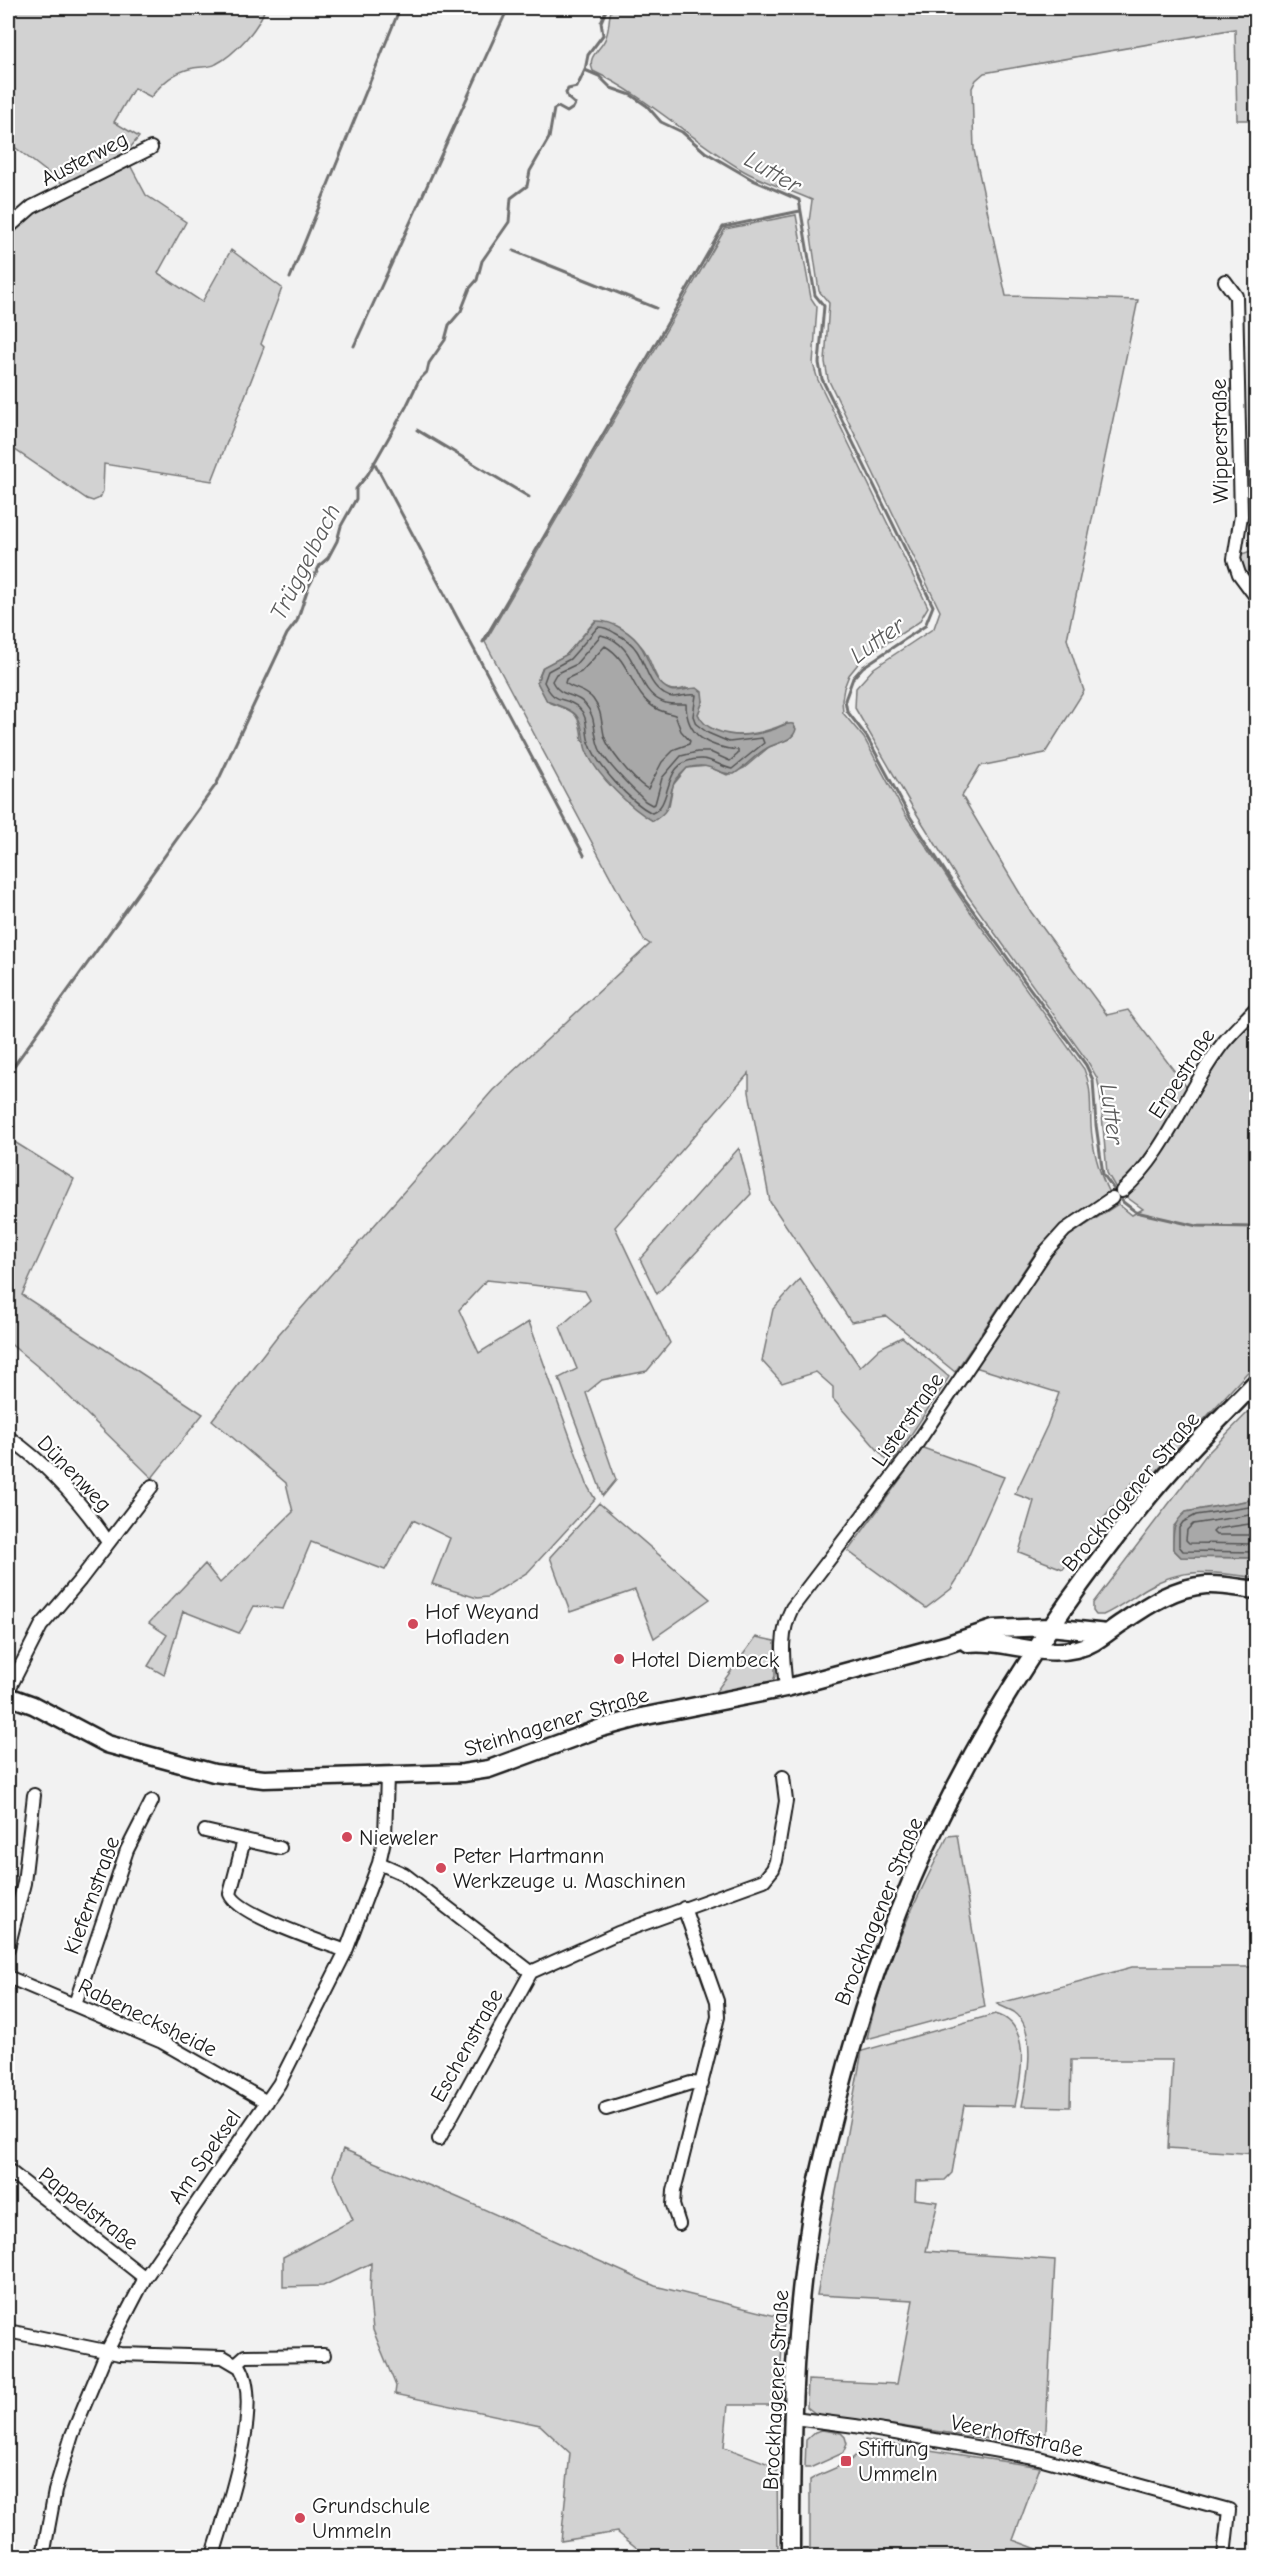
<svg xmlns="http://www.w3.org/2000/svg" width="1264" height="2564" font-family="'Comic Neue',sans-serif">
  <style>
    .green { fill: #d2d2d2; stroke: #777; stroke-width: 1.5; fill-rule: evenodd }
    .water { fill: #a8a8a8; stroke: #707070; stroke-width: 1.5 }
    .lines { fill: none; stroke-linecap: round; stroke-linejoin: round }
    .shore { stroke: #545454; stroke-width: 1.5 }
    .stream { stroke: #707070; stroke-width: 3 }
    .minor-casing { stroke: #1c1c1c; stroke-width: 16 }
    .secondary-casing { stroke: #1c1c1c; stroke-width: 21 }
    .minor { stroke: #fff; stroke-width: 12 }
    .secondary { stroke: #fff; stroke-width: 16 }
    .poi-dot { fill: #d1495b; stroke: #fff; stroke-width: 2 }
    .labels { text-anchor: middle; stroke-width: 4.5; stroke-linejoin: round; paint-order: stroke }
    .street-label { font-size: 22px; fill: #1c1c1c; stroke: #fff }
    .poi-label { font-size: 22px; fill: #1c1c1c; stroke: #fff; text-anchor: start }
    .water-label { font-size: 24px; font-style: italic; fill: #5b5b5b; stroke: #fff }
  </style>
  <rect width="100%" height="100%" fill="#f2f2f2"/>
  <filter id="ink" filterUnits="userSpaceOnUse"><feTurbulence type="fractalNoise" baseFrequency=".0167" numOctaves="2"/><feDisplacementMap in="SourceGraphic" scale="12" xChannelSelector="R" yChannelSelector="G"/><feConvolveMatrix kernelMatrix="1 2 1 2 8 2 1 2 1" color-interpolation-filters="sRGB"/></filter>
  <g filter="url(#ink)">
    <!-- green -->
    <path class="green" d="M8,8H265C260,27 234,55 216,64C210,68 200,66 193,68C174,72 163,82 151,97L134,88L114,122L139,137L125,154L64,185L8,142Z
      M612,8H1256V120H1237L1235,29L984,73L976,80L972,88L974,150L1006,296L1138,300L1067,639L1084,691L1045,753L980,766L962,796L1031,912L1107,1015L1128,1010L1188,1089L1134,1175L1117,1190L1107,1173L1100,1091L1097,1078L1088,1062L968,896L913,808L855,708L856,688L874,668L934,628L940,611L828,379L825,362L829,303L819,291L809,222L812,200C790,190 765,183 744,171C691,140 648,97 593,71C586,55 602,50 606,37C610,27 608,17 612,8Z
      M130,165L146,195L186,222L158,273L202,302L231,250L282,288L261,344L264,347L212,481L104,464L103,491L100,498L93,501L87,499L8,445V234L35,210Z
      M796,215L811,298L817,307L813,364L818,380L928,607L919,622L862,659L849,675L844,688L842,700L843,713L864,738L905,814L964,903L1084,1069C1092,1088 1090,1104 1091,1125C1092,1147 1099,1173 1109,1193L1061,1226L1038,1249L955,1372L886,1316L851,1322L770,1202L749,1092V1073L615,1227L670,1343L647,1371L602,1380L586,1393L616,1480L603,1496L559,1378L577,1369L560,1327L590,1300L585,1291L487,1280L459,1310L479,1353L529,1322L588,1487L595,1499L528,1572L488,1597L477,1598L432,1584L450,1538L413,1520L385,1570L311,1542L283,1609L254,1606L242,1629L239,1633L183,1611L164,1675L148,1666L167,1635L149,1623L205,1564L220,1583L293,1512L286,1483L212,1420L278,1335L493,1090L650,944L644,940L485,642L725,229ZM595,621C608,628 631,637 641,646C656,661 652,699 686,688L703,701L698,714C711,747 763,734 787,723L789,739L769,747L744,768L727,775L708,766L687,768L673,785L669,806L582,740C580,710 573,712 547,701L537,682L543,667L566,655Z
      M1256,549V588C1248,577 1239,569 1242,554Z
      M1245,1026L1256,1034V1363L1141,1488L1133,1482L1063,1569L1019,1552L1034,1501L1015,1494L1047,1426L1059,1393L975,1367L1051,1252L1069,1236L1118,1204L1132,1215L1143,1209L1125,1196C1175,1145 1199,1076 1245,1026Z
      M8,1138L74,1179L22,1295L203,1414L152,1478L43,1371L8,1342Z
      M739,1148L751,1194L657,1294L640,1259Z
      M800,1279L860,1367L880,1348L902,1337L949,1377L891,1465L833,1399V1387L816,1372L782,1383L762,1361L773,1309Z
      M1256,1404V1499L1186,1512L1173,1527V1549L1181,1557L1256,1558V1578C1217,1572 1183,1566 1147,1588C1132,1597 1119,1608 1103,1615H1096L1093,1611V1603L1206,1455Z
      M923,1448L1004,1477L960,1575L951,1589L926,1608L848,1551Z
      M599,1503L710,1599L654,1638L635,1590L570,1612L550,1557Z
      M756,1637L775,1641V1676L773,1681L714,1694Z
      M957,1835L985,2007L867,2039C882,1967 915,1901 948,1836Z
      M1132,1967H1256V2154L1168,2148L1173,2060H1071L1070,2107L1022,2106C1027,2082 1038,2029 1014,2012C1009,2009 1002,2007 997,2004Z
      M995,2014C1033,2023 1021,2078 1015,2106L964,2105L952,2173L945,2180L916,2181L915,2199L938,2202L926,2251L1055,2260L1045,2447L816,2414L807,2407L808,2380L897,2384L913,2300L817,2295L862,2051Z
      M343,2149L459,2198L655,2286L784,2318L778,2405H728L724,2447L777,2467L778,2556H647L617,2532L561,2541L570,2453L540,2425L395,2394L396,2386L373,2330L370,2299L371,2263L323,2286L283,2287V2257L353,2220L333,2175Z
      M822,2430L841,2433L845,2437L847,2444L843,2453L810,2468H805L806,2440L815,2432Z
      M865,2440L1040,2467L1013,2540L1037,2549L1046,2556H810V2480C831,2467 857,2466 865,2440Z"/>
    <!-- water -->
    <path class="water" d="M596,621C612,620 633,633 642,648C650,661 653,683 670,690C677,693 688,688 697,688L702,692L703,701L698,714C701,721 708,727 715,730C734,738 755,736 775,729C782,726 785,723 793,724L796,729C793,742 778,742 769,747C755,754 746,767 734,774C714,775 714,761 687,768C683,773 677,777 674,783C666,802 674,808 653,821C630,808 596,775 586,750C582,739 584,724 576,715C570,708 555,705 547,701L537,682L543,667L566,655Z
      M1256,1499V1558L1181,1557L1173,1549C1173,1533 1172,1523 1186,1512Z"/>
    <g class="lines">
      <!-- shore -->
      <path class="shore" d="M598,627C605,627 609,629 615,633C623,637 632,643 637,651C646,665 648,684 664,694C674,701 685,693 696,695L693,716L696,724L708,733L729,742L762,738L764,743L732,769C721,767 713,759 701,759C659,759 675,804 652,813C630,802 597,766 589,742C585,731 589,717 579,708C563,694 556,707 544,682L548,671L570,659Z
        M601,635C640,644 633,690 663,702C670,705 678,704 686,704C686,736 708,747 738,750V754L730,761L710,752H697L681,756L662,778L655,804L652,805L645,801C630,786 612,770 601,752C592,736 598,718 585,704C574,692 560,698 552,681L556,674L575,665Z
        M605,646C632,661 630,694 657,709C662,712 669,713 675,715L681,731L690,741L689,744L675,749L662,762L648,789C636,783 607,749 604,735C601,721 602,711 593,699C586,690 573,689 565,683L566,679L581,672Z
        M1256,1506L1196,1515L1183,1522L1179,1528V1546L1183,1551L1256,1552
        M1256,1514L1193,1524L1187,1530L1186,1540L1189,1543L1256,1544
        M1256,1523L1216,1529L1213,1532L1216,1535H1256"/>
      <!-- stream -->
      <path class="stream" d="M585,70L599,76L611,88L631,95L647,106L661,122L682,132L705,152L753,180L799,200L815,295L824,306L819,363L822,379L933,606L925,626L863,667L853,678L845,700L847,711L867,737L909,815L952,882L1086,1065L1093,1080L1096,1125L1103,1174L1123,1202L1136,1212L1197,1226L1256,1227
        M514,251L656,308
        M290,278L400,8
        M354,346L508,8
        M417,430L529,497
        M374,462L584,855
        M483,642L723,227L800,211
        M8,1074L217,783L287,634L297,621L308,588L320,565L328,558L337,541L341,526L356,499V489L368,474L406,407L419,380L427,372L429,363L445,340L449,325L461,311L470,288L477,280L482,261L509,222L511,198L527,186L530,171L549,138L554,109L558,107L567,112L573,108L575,104L568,98L566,93L568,89L577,87L585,70L588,55L603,35L601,22L607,8"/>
      <defs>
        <path id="minor" d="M8,228L32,207L151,148
          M1225,281L1236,296L1241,516L1234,559L1239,574L1256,597
          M1122,1191C1168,1152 1187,1088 1224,1042C1234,1030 1246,1019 1256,1008
          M8,1437C48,1465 81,1502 108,1542
          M786,1688C783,1659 779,1634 792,1608L912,1451L1046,1251L1065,1230L1112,1198
          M8,1691L41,1626L80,1580L152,1486
          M205,1831L280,1848
          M244,1840L230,1894C238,1915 322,1942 346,1951
          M379,1863L404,1874L531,1972
          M8,1948L24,1883L34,1795
          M531,1972L618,1933L764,1880L773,1869L776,1861L786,1801L783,1777
          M8,1977L162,2042L267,2102
          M75,2004L127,1850L152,1801
          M606,2109L691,2083L702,2084
          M439,2139L531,1972
          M8,2170L145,2278
          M679,2224L673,2205L674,2191L718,2017L717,2001L684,1908
          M8,2331L120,2354L223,2357L240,2367C264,2406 225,2513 213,2556
          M236,2364L245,2356L324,2355
          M794,2418L855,2426L1039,2458L1229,2510L1224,2556
          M43,2556L55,2491L72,2435L107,2351L145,2278L279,2084L346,1951L379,1863L385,1836L387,1776"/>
        <path id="secondary" d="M967,1643C1005,1639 1039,1658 1076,1649C1095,1645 1107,1632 1123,1622C1149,1604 1175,1587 1206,1585C1222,1584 1240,1588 1256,1590
          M8,1696L33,1705L107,1744L214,1773L264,1779L463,1773L489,1769L601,1728L646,1716L786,1688L945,1645L993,1629L1050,1627L1107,1633
          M791,2556C791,2450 792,2342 808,2236C814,2191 826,2146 837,2102C894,1876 994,1687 1141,1506C1176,1462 1217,1422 1256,1382"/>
      </defs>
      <!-- minor casing -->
      <use href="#minor" class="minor-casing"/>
      <!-- secondary casing -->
      <use href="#secondary" class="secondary-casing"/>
      <!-- minor -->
      <use href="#minor" class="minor"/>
      <!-- secondary -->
      <use href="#secondary" class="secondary"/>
    </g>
  </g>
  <!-- markers -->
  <g class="poi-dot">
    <circle cx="413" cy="1624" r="6"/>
    <circle cx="619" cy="1659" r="6"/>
    <circle cx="347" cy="1837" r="6"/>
    <circle cx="441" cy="1868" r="6"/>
    <rect x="840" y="2455" width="12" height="12" rx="3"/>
    <circle cx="300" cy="2518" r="6"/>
  </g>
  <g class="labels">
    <!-- street labels -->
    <g class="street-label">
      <text transform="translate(84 158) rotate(-27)" y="8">Austerweg</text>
      <text transform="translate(1219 441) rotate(-91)" y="8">Wipperstraße</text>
      <text transform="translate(1181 1073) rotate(-57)" y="8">Erpestraße</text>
      <text transform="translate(907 1419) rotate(-55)" y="8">Listerstraße</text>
      <text transform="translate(75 1473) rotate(46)" y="8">Dünenweg</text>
      <text transform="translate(1130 1491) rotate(-50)" y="8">Brockhagener Straße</text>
      <text transform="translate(556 1721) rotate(-17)" y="8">Steinhagener Straße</text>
      <text transform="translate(91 1895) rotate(-70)" y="8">Kiefernstraße</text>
      <text transform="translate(878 1911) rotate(-68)" y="8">Brockhagener Straße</text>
      <text transform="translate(148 2017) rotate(26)" y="8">Rabenecksheide</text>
      <text transform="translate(466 2045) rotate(-61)" y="8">Eschenstraße</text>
      <text transform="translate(204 2156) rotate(-55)" y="8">Am Speksel</text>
      <text transform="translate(89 2208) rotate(38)" y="8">Pappelstraße</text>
      <text transform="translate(775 2390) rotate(-87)" y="8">Brockhagener Straße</text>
      <text transform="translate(1017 2435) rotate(12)" y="8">Veerhoffstraße</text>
    </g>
    <!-- poi labels -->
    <g class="poi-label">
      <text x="425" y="1619">Hof Weyand<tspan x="425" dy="25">Hofladen</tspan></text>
      <text x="631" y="1667">Hotel Diembeck</text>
      <text x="359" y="1845">Nieweler</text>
      <text x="453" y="1863">Peter Hartmann<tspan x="453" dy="25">Werkzeuge u. Maschinen</tspan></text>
      <text x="858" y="2456">Stiftung<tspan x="858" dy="25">Ummeln</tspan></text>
      <text x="312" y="2513">Grundschule<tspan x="312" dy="25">Ummeln</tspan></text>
    </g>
    <!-- water labels -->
    <g class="water-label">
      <text transform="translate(773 172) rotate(30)" y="8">Lutter</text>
      <text transform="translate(305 562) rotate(-63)" y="8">Trüggelbach</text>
      <text transform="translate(877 640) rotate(-36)" y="8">Lutter</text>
      <text transform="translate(1112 1114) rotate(83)" y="8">Lutter</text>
    </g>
  </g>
  <!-- margin -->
  <rect width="1264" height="2564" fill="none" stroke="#fff" stroke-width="30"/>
  <rect x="15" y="15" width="1234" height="2534" fill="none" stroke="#1c1c1c" stroke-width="2" filter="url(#ink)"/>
</svg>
